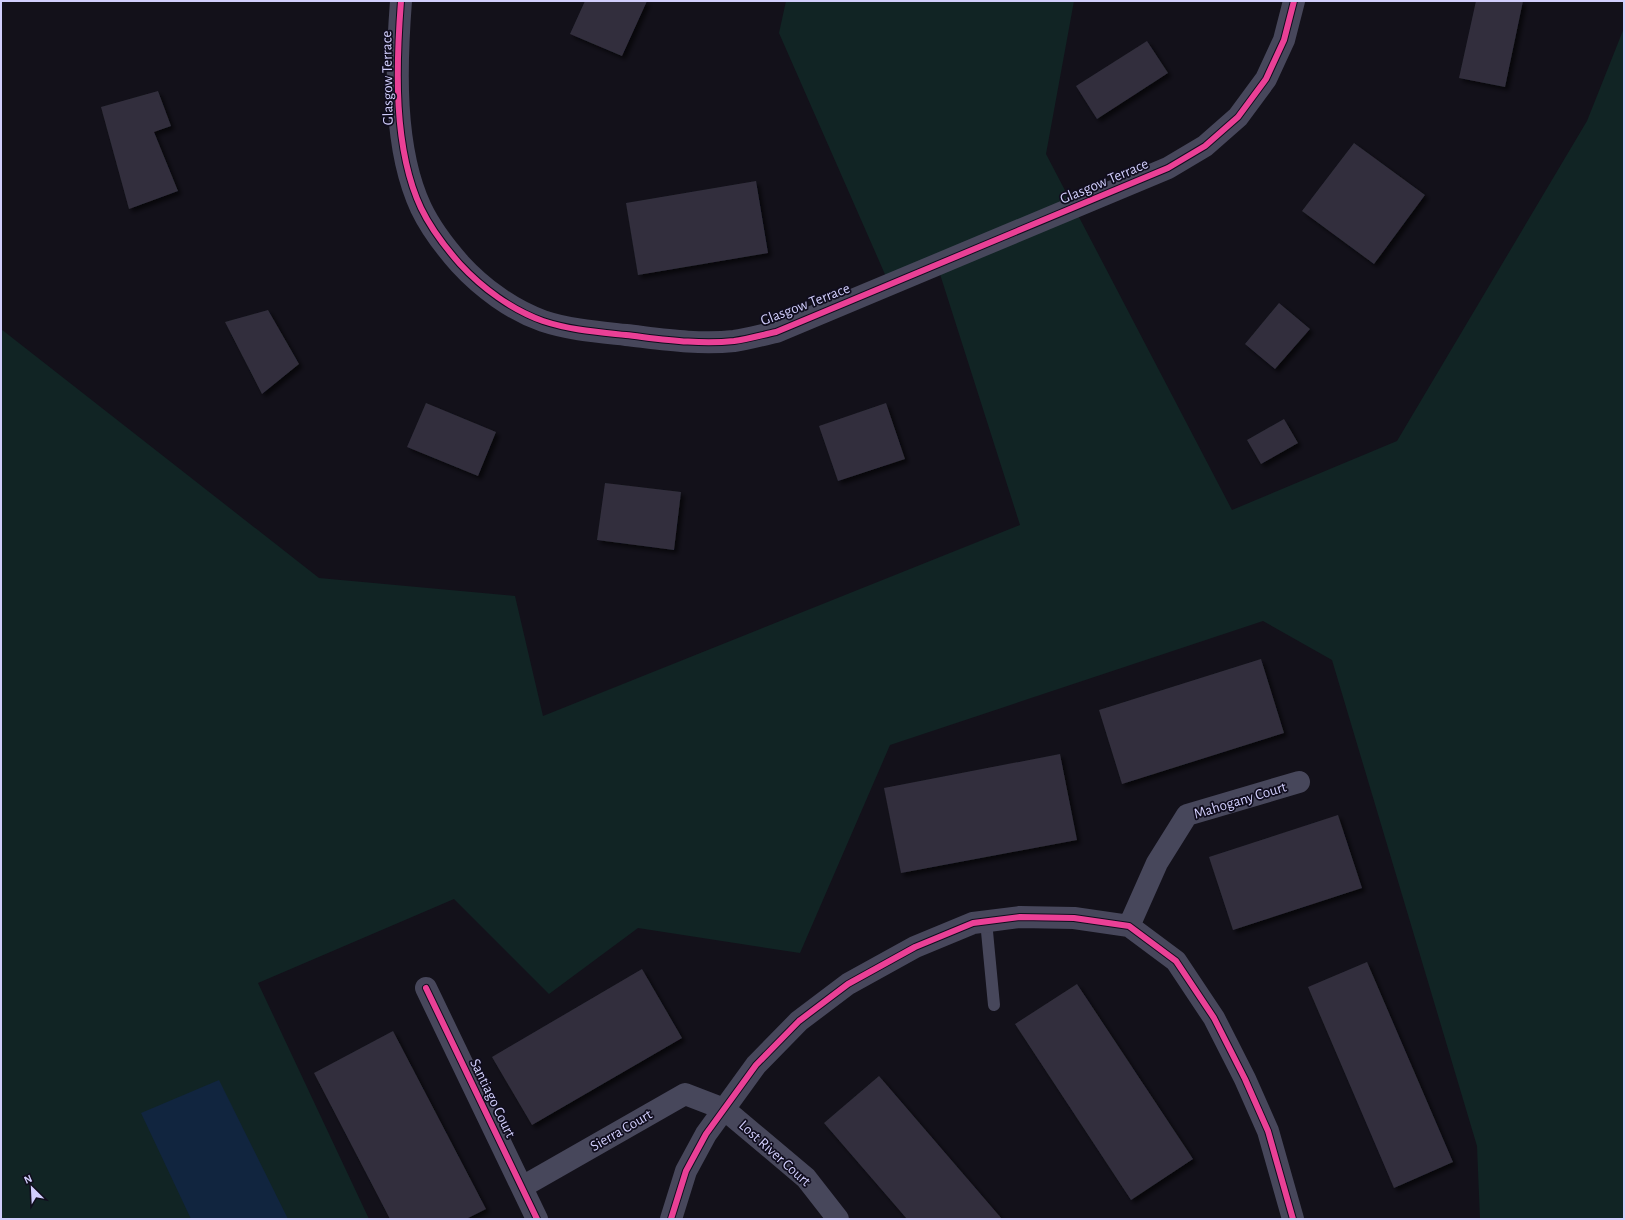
<svg xmlns="http://www.w3.org/2000/svg" width="1625" height="1220" font-family="'Alegreya Sans',sans-serif">
  <style>
    .green { fill: #112424 }
    .water { fill: #11253f }
    .building { fill: #312f3c; filter: url(#shadow) }
    .lines { fill: none; stroke-linecap: round; stroke-linejoin: round }
    .lane { stroke: #47475b; stroke-width: 12 }
    .street { stroke: #47475b; stroke-width: 22 }
    .cycleway-casing { stroke: #100d1e; stroke-width: 8 }
    .cycleway { stroke: #ea4096; stroke-width: 6 }
    .labels { text-anchor: middle; stroke-width: 3.5; stroke-linejoin: round; paint-order: stroke }
    .street-label { font-size: 15px; fill: #d1cefc; stroke: #100d1e }
  </style>
  <defs>
    <filter id="shadow"><feDropShadow dx="3.5" dy="3.5" stdDeviation="2" flood-color="#0009"/></filter>
  </defs>
  <rect width="100%" height="100%" fill="#13111a"/>
  <!-- green -->
  <path class="green" d="M786,1H1074L1046,154L1232,510L1397,441L1587,121L1624,28V1219H1480L1477,1146L1332,660L1263,621L890,745L800,953L638,928L549,994L454,899L258,983L369,1219H1V329L319,578L515,596L543,716L1020,525L939,271L891,288L779,33Z"/>
  <!-- water -->
  <path class="water" d="M219,1080L288,1219H191L141,1113Z"/>
  <!-- building -->
  <path class="building" d="M585,1H647L622,56L570,34Z
    M1476,1H1523L1505,87L1459,78Z
    M1147,41L1168,73L1097,119L1076,86Z
    M158,91L171,126L154,132L178,191L129,209L101,107Z
    M1354,143L1425,195L1374,264L1302,211Z
    M756,181L768,253L638,275L626,203Z
    M1279,303L1310,329L1275,369L1245,344Z
    M268,310L299,364L262,394L225,322Z
    M426,403L496,432L478,476L407,447Z
    M886,403L905,459L838,481L819,426Z
    M1284,419L1298,443L1261,464L1247,440Z
    M605,483L681,492L674,550L597,540Z
    M1261,659L1284,733L1122,784L1099,710Z
    M1060,754L1077,840L901,873L884,788Z
    M1338,815L1362,888L1233,930L1209,857Z
    M1367,962L1453,1162L1394,1188L1308,987Z
    M642,969L682,1038L532,1125L492,1057Z
    M1077,984L1193,1159L1131,1200L1015,1024Z
    M393,1031L486,1209L466,1219H390L314,1073Z
    M879,1076L1002,1219H907L824,1123Z"/>
  <g class="lines">
    <!-- lane -->
    <path class="lane" d="M986,921L994,1005"/>
    <!-- street -->
    <path class="street" d="M401,1C396,66 393,148 421,208C431,229 445,247 460,264C482,288 512,310 543,321C570,330 598,332 626,335C661,339 698,345 734,341C748,339 762,335 776,332L1168,168L1205,146L1238,117L1266,79L1284,40L1294,1
      M1129,926L1157,863L1187,815L1299,782
      M426,988L537,1219
      M522,1187L685,1094L724,1109L806,1178L838,1219
      M671,1219L686,1171L706,1134L756,1065L799,1021L848,984L915,947L973,923L1020,917L1074,918L1129,926L1176,961L1214,1018L1245,1079L1268,1131L1293,1219"/>
    <defs>
      <path id="cycleway" d="M401,1C396,66 393,148 421,208C431,229 445,247 460,264C482,288 512,310 543,321C570,330 598,332 626,335C661,339 698,345 734,341C748,339 762,335 776,332L1168,168L1205,146L1238,117L1266,79L1284,40L1294,1
        M426,988L537,1219
        M671,1219L686,1171L706,1134L756,1065L799,1021L848,984L915,947L973,923L1020,917L1074,918L1129,926L1176,961L1214,1018L1245,1079L1268,1131L1293,1219"/>
    </defs>
    <!-- cycleway casing -->
    <use href="#cycleway" class="cycleway-casing"/>
    <!-- cycleway -->
    <use href="#cycleway" class="cycleway"/>
  </g>
  <g class="labels">
    <!-- street labels -->
    <g class="street-label">
      <text transform="translate(387 78) rotate(-91)" y="5">Glasgow Terrace</text>
      <text transform="translate(1104 181) rotate(-23)" y="5">Glasgow Terrace</text>
      <text transform="translate(805 304) rotate(-21)" y="5">Glasgow Terrace</text>
      <text transform="translate(1240 800) rotate(-17)" y="5">Mahogany Court</text>
      <text transform="translate(493 1098) rotate(64)" y="5">Santiago Court</text>
      <text transform="translate(621 1130) rotate(-30)" y="5">Sierra Court</text>
      <text transform="translate(775 1153) rotate(42)" y="5">Lost River Court</text>
    </g>
  </g>
  <!-- border -->
  <rect width="1625" height="1220" fill="none" stroke="#d1cefc" stroke-width="4"/>
  <!-- north arrow -->
  <g transform="translate(32 1188) rotate(336)" stroke="#100d1e" stroke-width="3" paint-order="stroke">
  <path d="M0-3L7 15L0 10L-7 15Z" fill="#d1cefc"/>
  <text y="-6" font-size="11" font-weight="bold" text-anchor="middle" fill="#d1cefc">N</text>
  </g>
</svg>
